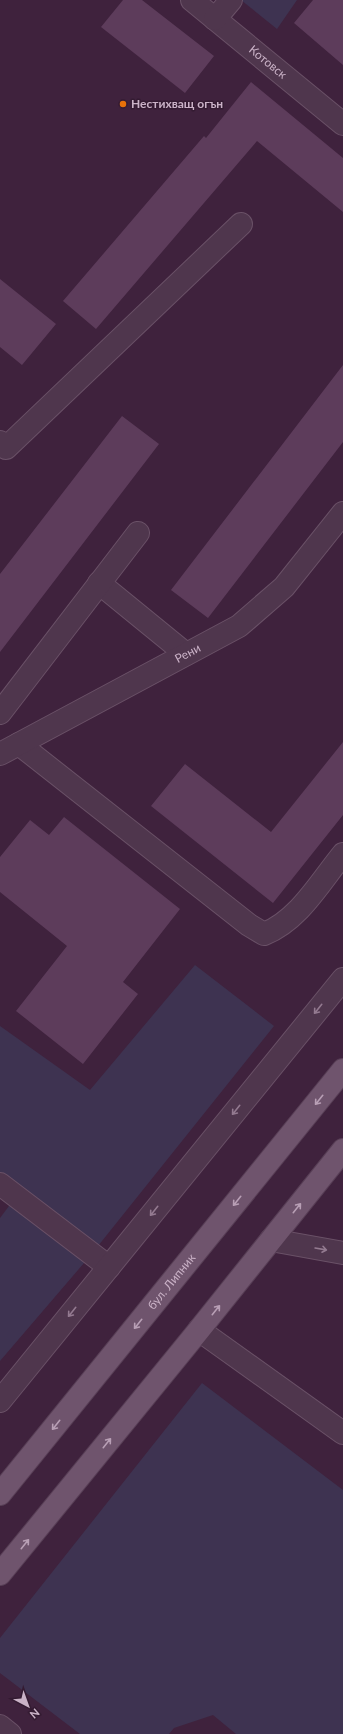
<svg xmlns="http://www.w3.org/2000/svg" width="343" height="1734" font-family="Lato,sans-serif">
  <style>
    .green { fill: #3e3351 }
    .building { fill: #5d3c5b }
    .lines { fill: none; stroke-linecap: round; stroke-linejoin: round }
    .minor-casing { stroke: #6a5167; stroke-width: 24 }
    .major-casing { stroke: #583f56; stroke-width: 24 }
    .minor { stroke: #4f364d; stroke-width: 22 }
    .major { stroke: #6f546d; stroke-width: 22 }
    .oneway { stroke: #937a90 }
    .oneway2 { stroke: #b89fb5 }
    .food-dot { fill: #e8710a; stroke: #341b32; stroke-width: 1.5 }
    .labels { text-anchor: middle; stroke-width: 3; stroke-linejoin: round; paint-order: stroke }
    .street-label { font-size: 12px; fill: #cab2c7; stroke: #341b32 }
    .poi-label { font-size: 12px; font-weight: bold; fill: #cab2c7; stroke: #341b32; text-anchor: start }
  </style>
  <rect width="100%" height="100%" fill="#3f223d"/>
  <!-- green -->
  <path class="green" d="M241,0H297L277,29Z
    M195,965L274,1026L90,1256L0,1361V1218L12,1202L0,1193V1026L90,1090Z
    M202,1383L343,1490V1734H236L213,1715L174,1728L169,1734H80L0,1673V1638Z"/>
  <!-- building -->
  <path class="building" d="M123,0H142L214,56L185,93L101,27Z
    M313,0H343V65L294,23Z
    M251,82L343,158V212L257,141L96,329L63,301L204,136L206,138Z
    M0,279L56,324L22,365L0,347Z
    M343,365V442L208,618L171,590Z
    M122,416L159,444L0,652V574Z
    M343,742V815L273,903L151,806L185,764L271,832Z
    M64,817L180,909L123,982L138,994L83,1064L16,1011L67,946L0,892V857L30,820L49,835Z"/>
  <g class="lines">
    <defs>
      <g id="minor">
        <path id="s1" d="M192,0L343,124"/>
        <path d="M215,19L231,0"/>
        <path d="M0,442L6,448L241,224"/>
        <path d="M99,583L186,654"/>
        <path d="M0,713L138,533"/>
        <path d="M19,744L249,925L264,934C299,920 320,882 343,854"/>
        <path id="s2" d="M0,754L239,626L284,587L343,513"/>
        <path d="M0,1184L109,1267"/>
        <path d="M271,1240L343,1253"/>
        <path d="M199,1330L343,1433"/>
        <path d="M0,1401L343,979"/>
        <path d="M0,1726L10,1734"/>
      </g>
      <g id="major">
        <path id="s3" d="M0,1494L343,1070"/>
        <path d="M0,1574L199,1330L343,1150"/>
      </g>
    </defs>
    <!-- minor casing -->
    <use href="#minor" class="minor-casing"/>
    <!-- major casing -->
    <use href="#major" class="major-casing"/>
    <!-- minor -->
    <use href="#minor" class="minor"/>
    <!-- major -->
    <use href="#major" class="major"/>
  </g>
  <!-- one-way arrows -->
  <defs><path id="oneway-shaft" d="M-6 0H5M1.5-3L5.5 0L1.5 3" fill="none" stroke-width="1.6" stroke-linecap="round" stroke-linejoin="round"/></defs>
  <g class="oneway">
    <use href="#oneway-shaft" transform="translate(318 1009) rotate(129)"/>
    <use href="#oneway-shaft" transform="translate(236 1110) rotate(129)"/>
    <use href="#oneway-shaft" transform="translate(154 1211) rotate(129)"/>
    <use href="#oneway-shaft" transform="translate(321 1249) rotate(10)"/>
    <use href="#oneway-shaft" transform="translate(72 1312) rotate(129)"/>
  </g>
  <g class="oneway2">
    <use href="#oneway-shaft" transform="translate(319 1100) rotate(129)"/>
    <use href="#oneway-shaft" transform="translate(237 1201) rotate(129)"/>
    <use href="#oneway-shaft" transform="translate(297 1208) rotate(-51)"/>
    <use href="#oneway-shaft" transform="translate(216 1310) rotate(-51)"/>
    <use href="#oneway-shaft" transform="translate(138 1324) rotate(129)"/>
    <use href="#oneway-shaft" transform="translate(56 1425) rotate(129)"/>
    <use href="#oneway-shaft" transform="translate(107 1443) rotate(-51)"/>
    <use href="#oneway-shaft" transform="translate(25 1544) rotate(-51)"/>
  </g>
  <!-- markers -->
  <circle class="food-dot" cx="123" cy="104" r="4"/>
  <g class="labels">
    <!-- street labels -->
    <g class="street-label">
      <text dy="4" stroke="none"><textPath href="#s1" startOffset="98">Котовск</textPath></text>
      <text dy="4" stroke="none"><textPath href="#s2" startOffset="213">Рени</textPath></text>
      <text dy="4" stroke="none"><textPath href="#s3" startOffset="273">бул. Липник</textPath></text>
    </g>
    <!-- poi labels -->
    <g class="poi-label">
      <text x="131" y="108">Нестихващ огън</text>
    </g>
  </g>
  <!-- north arrow -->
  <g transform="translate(28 1706) rotate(139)" stroke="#341b32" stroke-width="3" paint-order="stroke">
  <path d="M0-3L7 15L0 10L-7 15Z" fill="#cab2c7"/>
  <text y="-6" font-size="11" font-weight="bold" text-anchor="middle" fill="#cab2c7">N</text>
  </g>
</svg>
